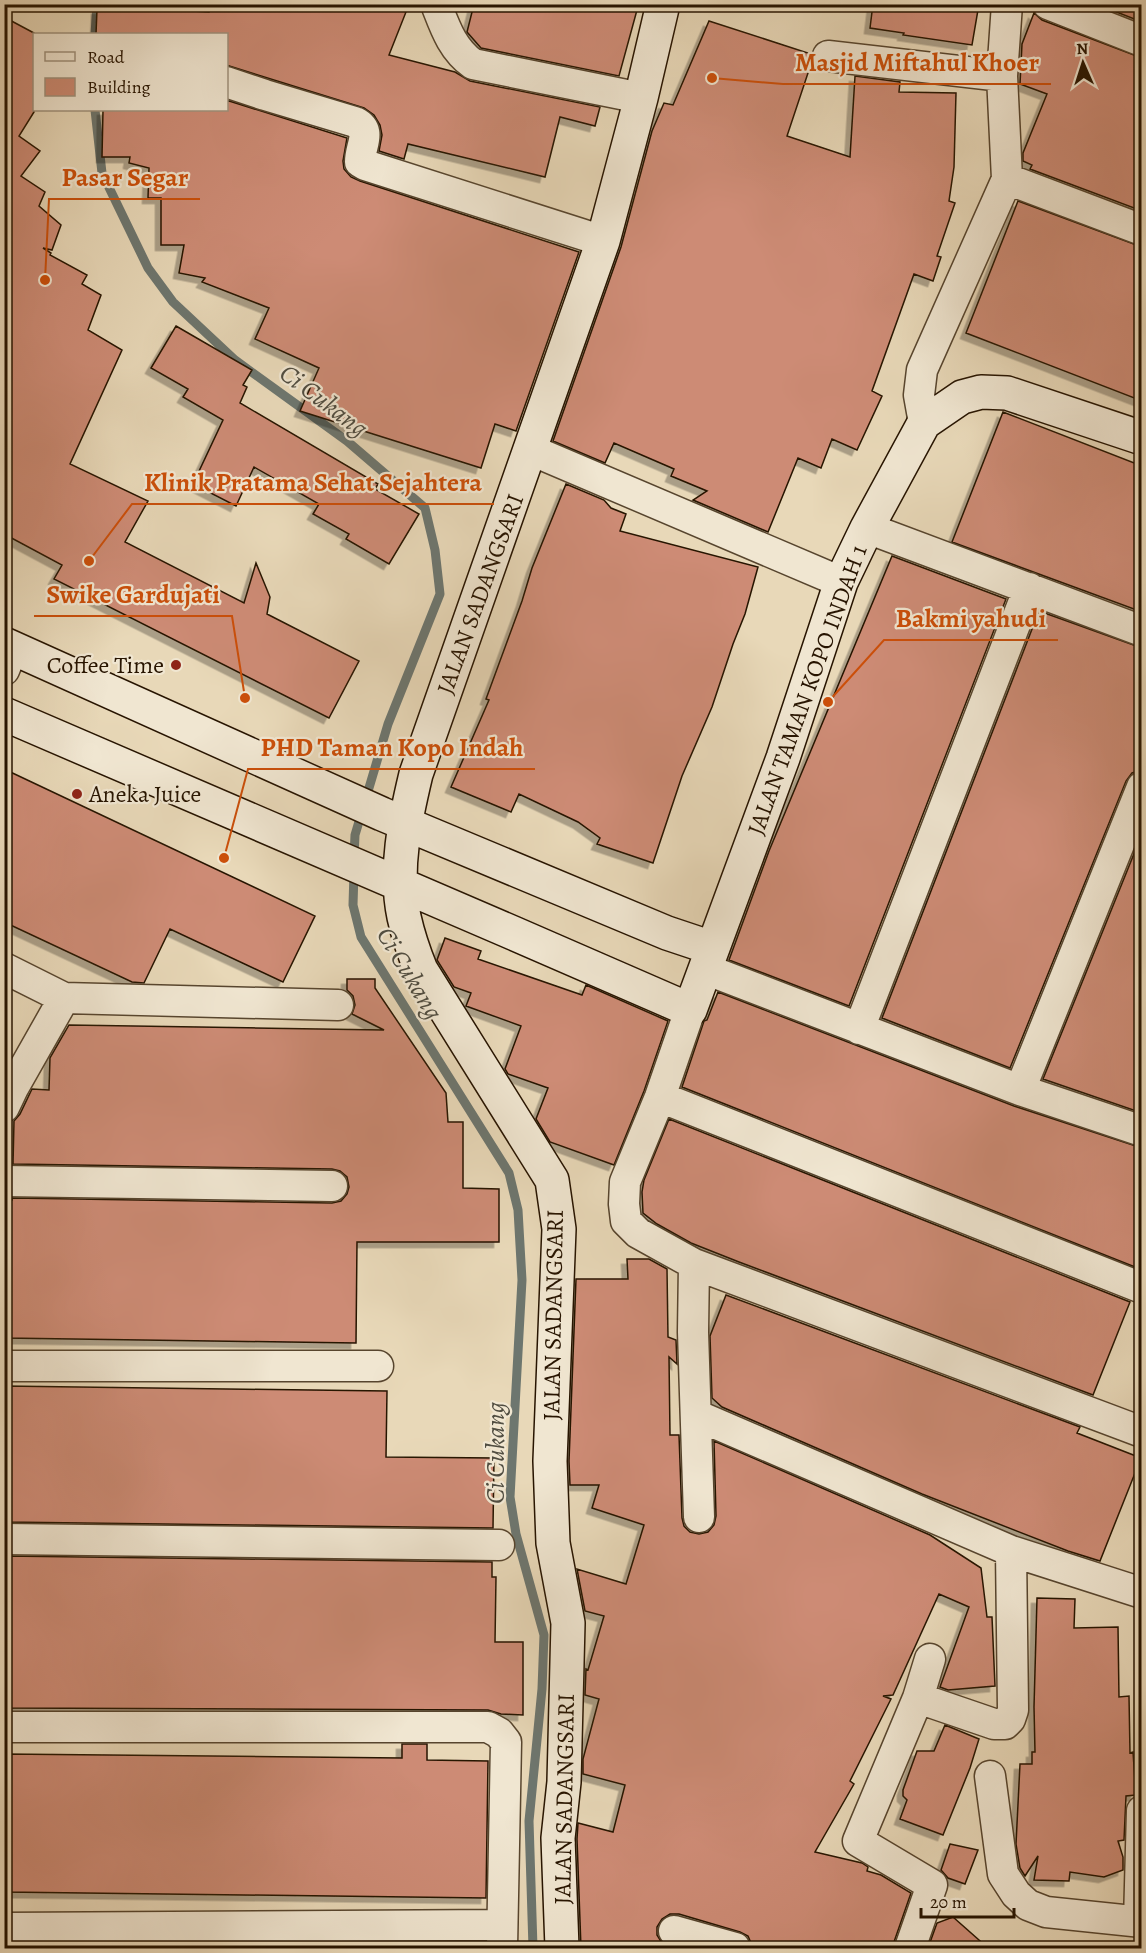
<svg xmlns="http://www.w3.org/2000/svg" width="1146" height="1953" font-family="Alegreya,serif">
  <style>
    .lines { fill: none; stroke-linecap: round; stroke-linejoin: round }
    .stream { stroke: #6d766f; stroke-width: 9 }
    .building { fill: #cd8b74; stroke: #271400; stroke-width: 1.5; filter: url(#shadow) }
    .street-casing { stroke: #57452e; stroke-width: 33 }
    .secondary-casing { stroke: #271400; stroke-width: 36 }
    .street { stroke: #f0e6d1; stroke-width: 30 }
    .secondary { stroke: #f0e6d1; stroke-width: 33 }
    .poi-dot { fill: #8f2418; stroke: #f0e6d1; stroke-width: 2 }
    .labels { text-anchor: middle; stroke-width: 4.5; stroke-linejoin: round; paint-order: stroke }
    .street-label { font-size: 24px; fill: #271400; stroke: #f0e6d1 }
    .poi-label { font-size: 24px; fill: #271400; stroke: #f0e6d1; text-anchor: end }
    .water-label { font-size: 26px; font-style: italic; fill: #504d41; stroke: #f0e6d1 }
    .leader { fill: none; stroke: #cb4f0a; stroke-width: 2 }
    .callout-dot { fill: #cb4f0a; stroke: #f0e6d1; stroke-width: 2 }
    .callout-label { font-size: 26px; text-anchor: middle; font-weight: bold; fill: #cb4f0a; stroke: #f0e6d1; stroke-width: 4.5; stroke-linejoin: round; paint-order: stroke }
  </style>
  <defs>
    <filter id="shadow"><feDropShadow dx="-5.5" dy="5.5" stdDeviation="0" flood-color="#0004"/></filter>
  </defs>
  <rect width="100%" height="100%" fill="#e8d8b8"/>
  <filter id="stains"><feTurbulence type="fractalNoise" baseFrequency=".00333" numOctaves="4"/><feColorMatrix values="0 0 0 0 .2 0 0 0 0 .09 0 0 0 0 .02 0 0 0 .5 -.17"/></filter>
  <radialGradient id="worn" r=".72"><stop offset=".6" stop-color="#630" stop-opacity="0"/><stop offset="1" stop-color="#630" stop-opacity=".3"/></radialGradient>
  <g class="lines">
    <!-- stream -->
    <path class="stream" d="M95,34L97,4
      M95,110L102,173L148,268L173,302L235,360L347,441L425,508L435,550L440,594L388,724L355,835L354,858
      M354,872L353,905L361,937L509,1173L518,1210L522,1280L510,1497L516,1534L544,1635L542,1689L529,1821L533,1948"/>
  </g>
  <!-- building -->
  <path class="building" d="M210,4H387L406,12L389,55L455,72L470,81L600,107L595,126L560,117L545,177L408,144L404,159L379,151L382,135L380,125L374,115L364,108L226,65V34H96L97,9L138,10V8L209,12Z
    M474,4H634L633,9L637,10L619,76L481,48L467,32Z
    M873,4H979L972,45L903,35L904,33L870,28Z
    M1096,4H1142V22Z
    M1034,13L1042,20L1142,58V211L1030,169L1032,165L1023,161V153L1047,94L1020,84L1022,44Z
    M4,17L34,33V112L19,136L40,151L21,176L45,192L39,206L61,225L52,250L43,248L51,253L50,255L87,275L82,284L101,295L88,330L122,350L70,464L148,501L125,542L244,603L256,563L270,597L267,614L359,661L329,718L54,579L62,565L4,534Z
    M709,21L811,54L812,61L787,136L850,157L855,76L900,82L899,92L956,93L954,167L949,201L955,203L937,256L941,257L933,281L914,274L872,391L882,396L857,450L832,439L821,468L798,458L768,532L693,500L707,491L671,476L674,469L614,443L605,463L553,441L621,247L652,131L664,103L673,105Z
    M226,100L347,138L343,161L344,169L351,177L360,181L579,252L516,431L495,424L481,468L300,411L319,368L255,339L269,308L202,282L205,278L179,273L184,245H161V198H148L149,168L129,163L130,157H102L103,110H226Z
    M1018,201L1142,247V401L966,333Z
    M176,326L252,370L243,385L247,387L240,403L378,484L375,489L419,514L389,564L346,539L349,534L313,514L319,504L254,467L236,506L193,484L223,420L183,397L188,389L151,368Z
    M1003,412L1142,466V612L952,542Z
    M566,484L604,500L611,508L626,514L620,531L758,567L745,614L733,644L712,707L682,776L653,863L597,844L600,838L578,822L519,794L511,812L451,787L489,700L486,699L522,601L532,568Z
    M892,556L1006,599L849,1006L729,960L769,851Z
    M1039,611L1142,648V770L1132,773L1126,781L1010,1068L882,1018Z
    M4,769L315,916L283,982L170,929L144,983L132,982L4,922Z
    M1142,834V1113L1043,1079Z
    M445,938L481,951L478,959L582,995L586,985L668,1021L644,1091L614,1165L550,1142L536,1119L548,1088L508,1074L505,1069L521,1026L466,1006L471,993L454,987L437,960Z
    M347,979H375V988L446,1093L448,1122H463V1188L499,1189V1242H357L356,1343L4,1338V1200H12V1198L332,1203L341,1201L347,1194L349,1187L347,1177L340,1171L332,1169L13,1164L14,1121L20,1114L32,1089L49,1090L50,1058L69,1025L384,1030L352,1014L355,1005L353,996L347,990Z
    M718,992L1014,1106L1142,1148V1248L1135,1267L682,1087L704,1021L707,1020Z
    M669,1119L1130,1302L1093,1395L739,1262L691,1243L657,1224L643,1213L642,1192L644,1180Z
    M627,1259H649L667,1269L668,1337L676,1340L677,1364L669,1357L670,1435H679L682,1518L684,1526L690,1532L699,1534L708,1532L714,1525L716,1516L714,1441L930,1535L981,1568L987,1617H992L995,1686L948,1690L940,1687L969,1607L939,1594L893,1695L883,1696L891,1699L850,1781L854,1784L815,1852L862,1863L868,1867L867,1871L881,1875L911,1893L894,1942L893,1948H752L751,1943L748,1936L740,1932L679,1914H670L662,1919L657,1927V1935L662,1943L673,1948H581L577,1839L578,1823L613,1832L625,1785L583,1774V1759L599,1699L585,1695L586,1669L588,1670L604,1616L585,1611L577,1569L626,1584L644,1525L592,1508L599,1485H570L569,1461L576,1279H628Z
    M726,1295L1080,1427L1077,1433L1141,1458L1100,1561L1068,1551L922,1494L722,1407L712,1398L710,1336Z
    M4,1386L387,1391L386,1457L494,1458L493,1528L4,1522Z
    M4,1556L492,1562V1577H496L495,1642H523V1715L501,1714L488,1710L4,1708Z
    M1037,1598L1075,1599L1074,1628L1118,1627L1119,1697L1129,1696L1130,1753L1133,1752L1136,1795L1126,1796L1124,1840L1118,1841L1123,1857V1870L1104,1877L1070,1872L1069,1881L1034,1880L1038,1856L1025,1876L1020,1868L1016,1844L1020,1764H1032V1752H1035L1034,1707Z
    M945,1725L979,1739L970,1768L943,1835L900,1819L907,1800L903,1796V1790L917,1751H934Z
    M402,1744H427V1760L488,1761L486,1898L4,1892V1754L402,1758Z
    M950,1844L978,1850L965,1884L948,1878L941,1870Z
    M953,1917L988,1948H928L937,1923Z"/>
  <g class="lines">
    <defs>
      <path id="street" d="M436,4C445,27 452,49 473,64L641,98
        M1048,4L1142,41
        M828,56L1002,76
        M226,82L265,95L355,122C373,131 360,145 360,162L365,165L603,241
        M1007,179L1142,230
        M924,423L919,395L922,370L1007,179L1002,76L1007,4
        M531,450L841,582
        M867,528L1142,631
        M4,670L13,648
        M4,968L64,998L338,1005
        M705,969L1020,1090L1142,1131
        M690,1010L660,1097L625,1182L624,1204L626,1221L638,1233L694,1264L1142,1432
        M859,1029L1029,588
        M1020,1090L1142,787
        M660,1097L1142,1288
        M4,1107L13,1088L64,998
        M4,1181L332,1186
        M694,1264L693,1332L699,1517
        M4,1366H378
        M696,1415L1011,1551L1142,1593
        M4,1539L499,1545
        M918,1698L994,1724H1005L1010,1719L1013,1710L1011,1551
        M4,1727H488L499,1733L506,1742L502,1948
        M990,1776L1003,1874L1016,1894L1028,1905L1046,1912L1142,1922
        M1139,1922L1142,1811
        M4,1928L501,1925
        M674,1931L735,1948
        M910,1948L932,1885L858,1841L918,1698L930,1659"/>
      <path id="secondary" d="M4,644L382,814L667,933L712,948
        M4,714C233,813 462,910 690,1010L783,758L841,582L867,528L924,423L962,397L981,392L1007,393L1142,438
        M562,1948L558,1838L564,1782L568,1623L553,1543L550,1461L559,1229L552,1180L421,970C414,953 408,935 404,917C394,870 405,820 416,774L603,241L641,98L663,4"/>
    </defs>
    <!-- street casing -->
    <use href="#street" class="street-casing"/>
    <!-- secondary casing -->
    <use href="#secondary" class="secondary-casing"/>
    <!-- street -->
    <use href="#street" class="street"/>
    <!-- secondary -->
    <use href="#secondary" class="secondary"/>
  </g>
  <!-- markers -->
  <g class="poi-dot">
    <circle cx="176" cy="665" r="6"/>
    <circle cx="77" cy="794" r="6"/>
  </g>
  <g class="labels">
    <!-- street labels -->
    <g class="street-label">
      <text transform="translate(480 594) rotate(-70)" y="8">JALAN SADANGSARI</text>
      <text transform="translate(807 690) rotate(-70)" y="8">JALAN TAMAN KOPO INDAH 1</text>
      <text transform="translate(553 1315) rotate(-89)" y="8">JALAN SADANGSARI</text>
      <text transform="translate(564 1799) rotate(-89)" y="8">JALAN SADANGSARI</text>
    </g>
    <!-- poi labels -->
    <g class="poi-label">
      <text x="164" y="673">Coffee Time</text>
      <text x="89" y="802" text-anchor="start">Aneka Juice</text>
    </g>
    <!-- water labels -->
    <g class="water-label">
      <text transform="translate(324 400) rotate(37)" y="9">Ci Cukang</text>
      <text transform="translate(410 973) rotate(59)" y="9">Ci Cukang</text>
      <text transform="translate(495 1453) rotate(-90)" y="9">Ci Cukang</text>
    </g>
  </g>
  <!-- callouts -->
  <path class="leader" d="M712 78L783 84H1051M45 280L49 199H200M89 561L132 504H494M245 698L232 616H34M828 702L884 640H1058M224 858L248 769H535"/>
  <g class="callout-dot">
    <circle cx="712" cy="78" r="6"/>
    <circle cx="45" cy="280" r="6"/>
    <circle cx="89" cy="561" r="6"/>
    <circle cx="245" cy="698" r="6"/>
    <circle cx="828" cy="702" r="6"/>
    <circle cx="224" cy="858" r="6"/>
  </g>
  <g class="callout-label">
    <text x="917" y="71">Masjid Miftahul Khoer</text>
    <text x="125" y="186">Pasar Segar</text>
    <text x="313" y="491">Klinik Pratama Sehat Sejahtera</text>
    <text x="133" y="603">Swike Gardujati</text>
    <text x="971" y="627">Bakmi yahudi</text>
    <text x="392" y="756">PHD Taman Kopo Indah</text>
  </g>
  <!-- margin -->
  <rect width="1146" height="1953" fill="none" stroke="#e8d8b8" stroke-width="24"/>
  <rect x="6" y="6" width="1134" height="1941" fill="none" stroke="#271400" stroke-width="3"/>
  <rect x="12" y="12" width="1122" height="1929" fill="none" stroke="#271400" stroke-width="1.5"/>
  <!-- legend -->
  <rect x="33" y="33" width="195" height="78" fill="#f0e6d1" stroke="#a0927d" stroke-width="1.5"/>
  <rect x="45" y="52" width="30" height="9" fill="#f0e6d1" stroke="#a0927d" stroke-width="1.5"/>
  <text x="87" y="63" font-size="18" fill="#271400">Road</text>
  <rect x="45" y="78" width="30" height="18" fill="#cd8b74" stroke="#a0927d" stroke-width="1.5"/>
  <text x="87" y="93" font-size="18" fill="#271400">Building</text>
  <!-- north arrow -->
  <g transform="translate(1083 63) rotate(357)" stroke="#f0e6d1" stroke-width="4.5" paint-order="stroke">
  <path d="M0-4.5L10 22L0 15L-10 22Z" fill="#271400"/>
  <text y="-9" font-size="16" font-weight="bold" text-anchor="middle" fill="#271400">N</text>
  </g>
  <!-- scale -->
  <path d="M921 1908v9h93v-9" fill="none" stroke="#271400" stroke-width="3"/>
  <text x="930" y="1908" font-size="18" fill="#271400" stroke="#f0e6d1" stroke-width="4.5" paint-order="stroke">20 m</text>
  <rect width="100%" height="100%" filter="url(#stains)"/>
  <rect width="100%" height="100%" fill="url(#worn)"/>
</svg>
